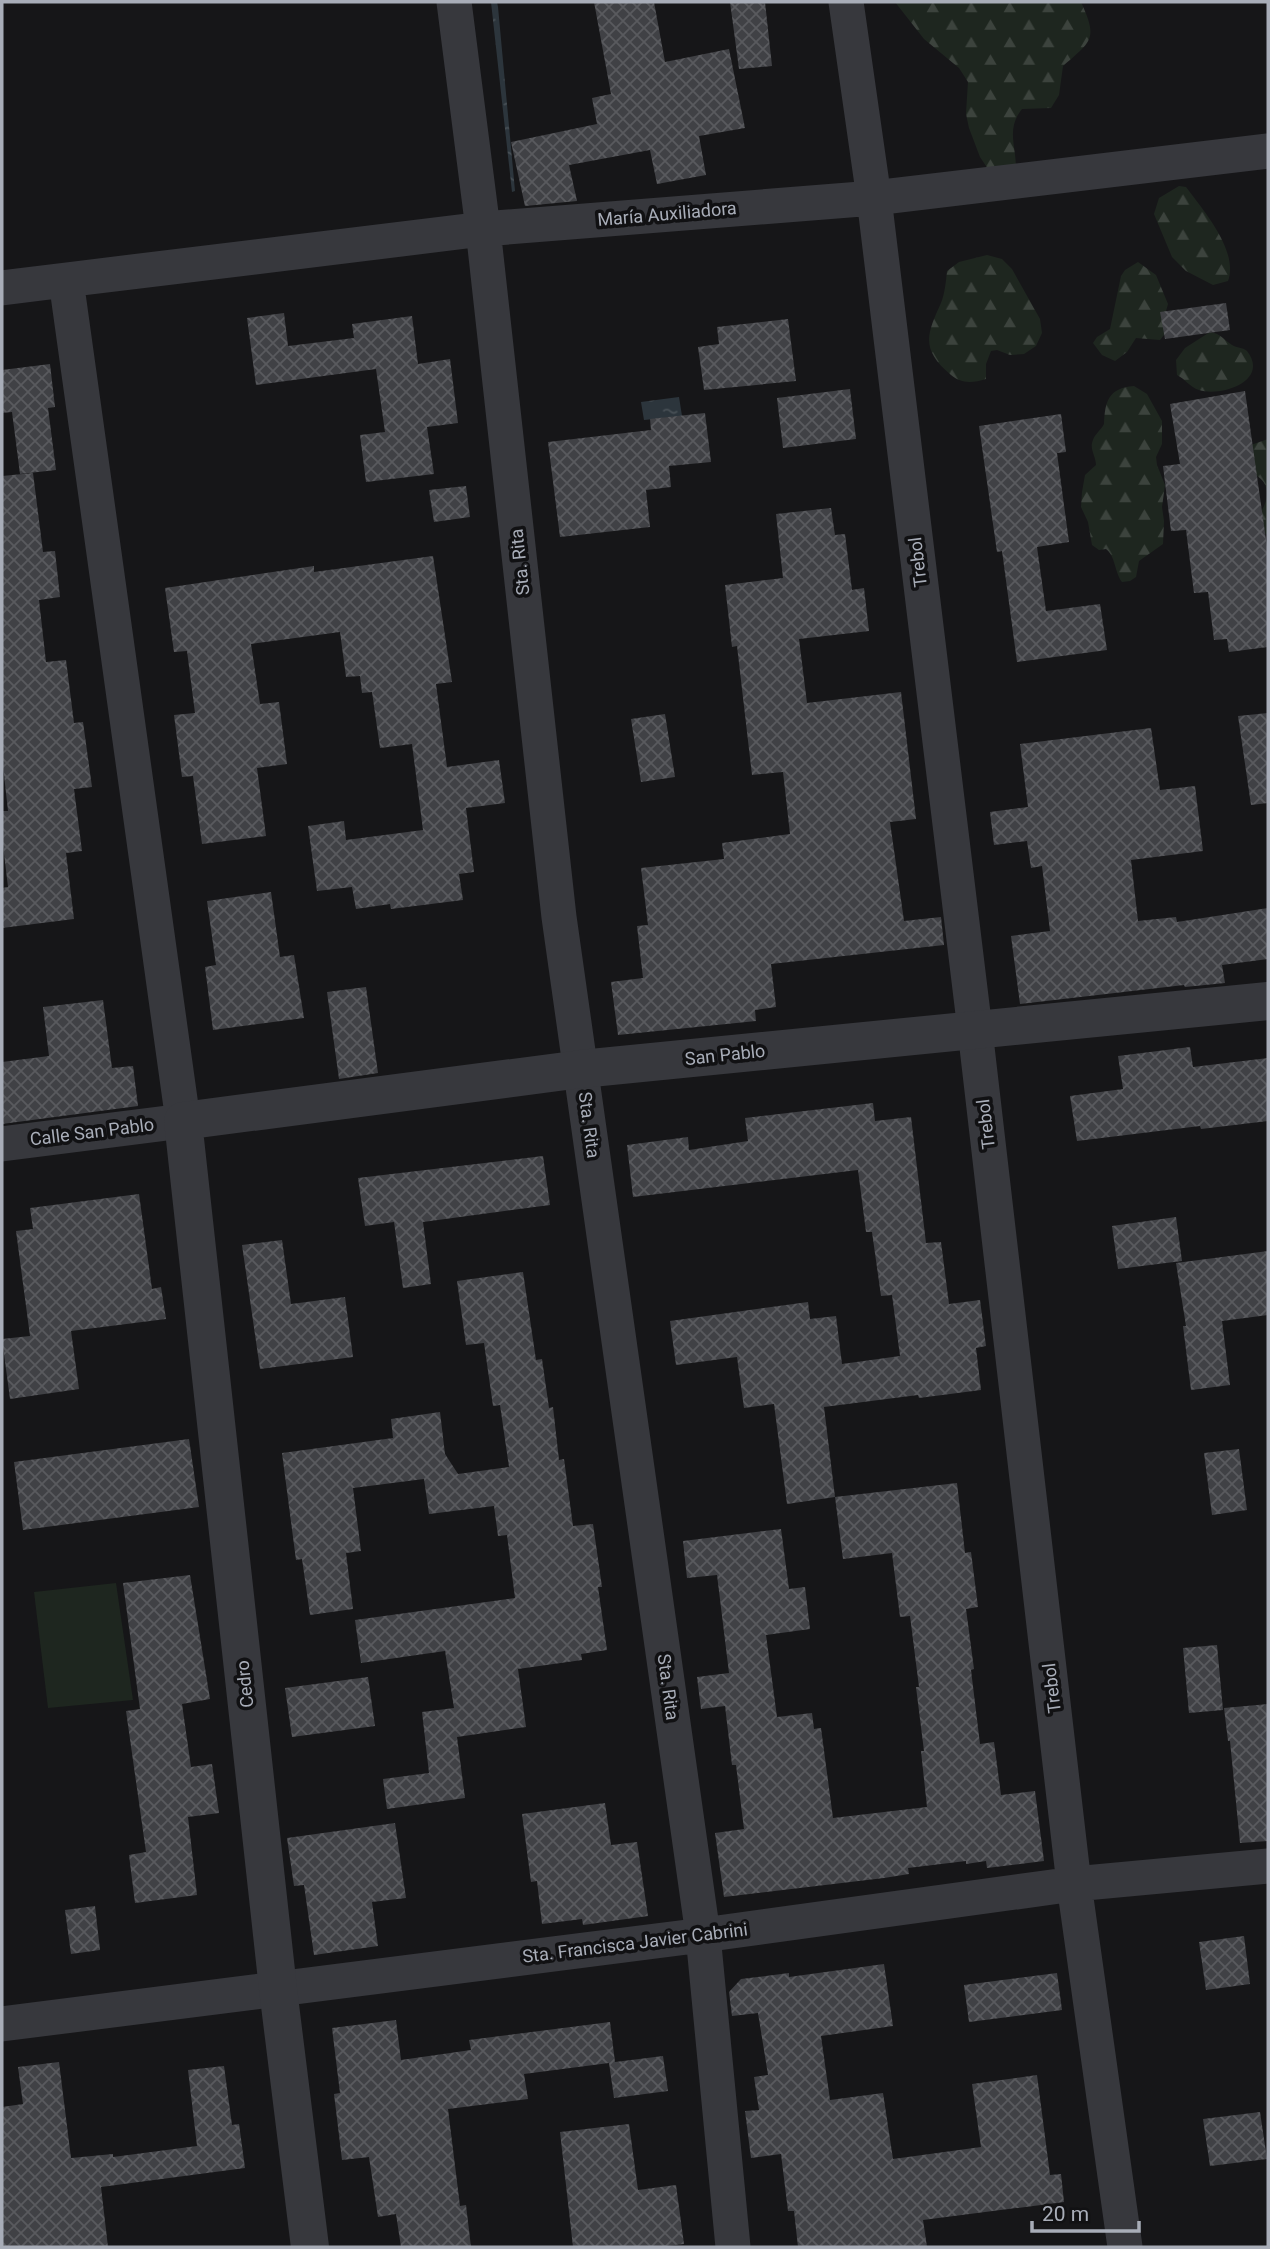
<svg xmlns="http://www.w3.org/2000/svg" width="1270" height="2249" font-family="Roboto,sans-serif">
  <style>
    .forest { fill: url(#forest-firs) }
    .green { fill: #1e261f }
    .water { fill: url(#water-ripples) }
    .building { fill: url(#building-cross-hatch) }
    .lines { fill: none; stroke-linecap: round; stroke-linejoin: round }
    .minor { stroke: #37383d; stroke-width: 35 }
    .tertiary { stroke: #37383d; stroke-width: 38 }
    .labels { text-anchor: middle; stroke-width: 7; stroke-linejoin: round; paint-order: stroke }
    .street-label { font-size: 18px; fill: #a8adb8; stroke: #111113 }
  </style>
  <defs>
    <pattern id="forest-firs" width="22" height="20" patternUnits="userSpaceOnUse" patternTransform="scale(1.75)"><rect width="22" height="20" fill="#1e261f"/><path d="M5 1l3.5 6h-7zM16 11l3.5 6h-7z" fill="#3c433d"/></pattern>
    <pattern id="water-ripples" width="26" height="14" patternUnits="userSpaceOnUse" patternTransform="scale(1.75)"><rect width="26" height="14" fill="#2c353c"/><path d="M2 4q2-2 4 0t4 0M15 11q2-2 4 0t4 0" fill="none" stroke="#485056"/></pattern>
    <pattern id="building-cross-hatch" width="8" height="8" patternUnits="userSpaceOnUse" patternTransform="scale(1.75)"><rect width="8" height="8" fill="#404145"/><path d="M0 0l8 8M0 8l8-8" fill="none" stroke="#595a5e"/></pattern>
  </defs>
  <rect width="100%" height="100%" fill="#161618"/>
  <!-- forest -->
  <path class="forest" d="M895,2H1081C1098,39 1092,41 1063,66L1059,95L1051,108L1022,109C1006,129 1016,145 1016,169H988L980,157L969,128L966,114L968,82L959,68L924,39Z
    M1179,186L1186,187C1203,210 1239,251 1228,281L1213,285L1186,271L1172,257L1154,214L1159,198Z
    M987,255L1002,259L1012,269L1040,319L1042,333L1036,346L1024,354L1010,355L997,350L991,351L986,364V379C972,383 962,384 951,375C920,349 927,334 941,303C945,293 946,281 947,271L959,262Z
    M1138,262L1156,275L1168,304L1166,311L1164,335L1160,340L1136,338L1127,352L1115,361L1102,355L1093,343L1097,337L1110,329L1121,276L1125,270Z
    M1210,332C1220,333 1224,340 1232,345C1237,348 1242,347 1247,351C1270,381 1221,397 1199,390C1190,387 1185,379 1177,375L1176,360L1185,348Z
    M1134,386L1147,394L1162,421V444L1156,457L1157,465L1165,485L1162,507L1164,521L1163,544L1139,561L1136,577L1130,581L1122,582C1114,571 1116,557 1106,549L1099,550L1092,545L1088,522L1081,507L1082,492L1085,475L1096,465C1096,456 1089,449 1093,440C1095,434 1101,430 1104,424C1105,402 1108,388 1134,386Z
    M1268,439V535L1264,533L1260,513C1270,499 1270,482 1255,475L1248,446Z"/>
  <!-- green -->
  <path class="green" d="M116,1583L133,1700L48,1708L34,1592Z"/>
  <!-- water -->
  <path class="water" d="M491,2H497L498,7L515,191L512,192Z
    M679,397L682,416L644,420L641,402Z"/>
  <!-- building -->
  <path class="building" d="M594,2H654L665,62L729,49L745,128L699,136L706,175L657,184L650,150L569,165L577,201L525,206L511,142L597,124L592,98L611,94Z
    M730,2H765L772,66L739,69Z
    M1226,303L1230,330L1165,339L1160,312Z
    M284,313L288,346L354,338L352,324L412,316L418,364L450,359L458,423L427,427L434,474L366,482L360,435L385,432L376,369L256,385L247,318Z
    M788,319L796,381L704,390L698,347L719,344L717,327Z
    M50,364L55,407L48,408L56,470L20,474L12,412L2,413V370Z
    M850,389L856,439L783,448L777,398Z
    M1245,391L1268,554V647L1229,652L1227,639L1214,640L1208,592L1194,593L1186,530L1171,531L1163,466L1180,464L1170,404Z
    M705,413L711,462L669,466L671,487L646,490L650,527L560,537L548,442L651,430L650,419Z
    M1061,414L1066,452L1057,453L1069,542L1037,547L1046,611L1100,604L1107,650L1017,662L1002,551L997,552L979,426Z
    M33,473L43,552L55,551L60,597L39,600L46,662L66,660L74,723L83,722L92,787L74,789L82,851L66,853L74,919L2,928V888L8,887L2,837V811H8L2,757V476Z
    M466,486L470,517L434,522L429,490Z
    M831,508L835,535L845,534L852,590L864,588L869,631L799,639L807,703L901,692L916,819L890,822L904,921L941,917L944,945L771,964L776,1007L755,1010L756,1021L618,1035L611,982L643,978L637,926L648,925L641,868L724,859L722,843L790,834L783,772L752,775L737,646L732,647L725,585L783,578L776,514Z
    M433,556L452,682L436,684L447,767L499,760L505,803L466,808L474,872L459,874L463,900L391,909L390,904L356,909L352,887L317,891L308,826L344,821L346,840L423,830L412,744L380,748L372,692L362,693L360,676L346,677L340,632L251,644L260,704L279,702L287,764L257,768L266,836L202,844L193,776L182,777L174,715L195,713L187,651L174,652L165,588L314,566V572Z
    M1268,713V803L1251,805L1238,716Z
    M665,714L675,777L641,782L631,719Z
    M1151,728L1160,790L1195,786L1203,851L1131,860L1138,921L1176,917L1177,922L1268,908V959L1222,965L1225,983L1185,987L1184,985L1020,1004L1011,936L1050,931L1042,866L1031,868L1027,841L994,845L990,812L1028,807L1020,744Z
    M271,892L280,957L294,955L304,1018L213,1030L205,967L216,965L207,901Z
    M366,987L378,1073L339,1079L327,992Z
    M103,1000L112,1068L133,1066L138,1106L2,1124V1062L49,1056L43,1007Z
    M1190,1047L1193,1067L1268,1058V1121L1201,1129L1200,1126L1077,1141L1070,1096L1123,1089L1118,1056Z
    M873,1103L875,1121L911,1117L926,1243L941,1242L949,1304L980,1300L986,1346L976,1348L981,1390L919,1398L918,1395L824,1407L835,1497L787,1504L774,1404L744,1408L737,1357L676,1365L670,1321L808,1302L810,1319L836,1316L842,1364L900,1356L892,1295L881,1296L872,1232H866L858,1170L633,1197L627,1145L688,1137L689,1150L748,1141L745,1118Z
    M543,1156L550,1205L423,1222L431,1284L403,1288L394,1222L365,1226L358,1178Z
    M139,1194L152,1289L161,1287L166,1319L71,1331L79,1389L10,1399L2,1339L30,1336L16,1231L33,1229L30,1208Z
    M1176,1217L1182,1261L1118,1269L1112,1226Z
    M282,1240L291,1304L345,1297L353,1357L260,1369L242,1245Z
    M1268,1251V1315L1222,1321L1230,1385L1191,1390L1183,1326H1186L1176,1263Z
    M523,1272L536,1360L542,1359L549,1408L553,1407L559,1460L564,1459L573,1526L593,1524L602,1587H598L607,1650L581,1654L582,1660L518,1669L526,1727L457,1737L465,1798L387,1809L383,1779L429,1773L422,1712L454,1708L445,1651L361,1663L355,1620L515,1598L507,1535L498,1536L494,1506L429,1514L424,1479L353,1488L361,1551L346,1553L353,1609L310,1615L302,1559L296,1560L282,1453L393,1438L391,1419L440,1412L445,1454L458,1474L509,1467L500,1405L493,1406L484,1343L466,1345L457,1281Z
    M189,1439L199,1507L23,1530L14,1462Z
    M1239,1449L1247,1510L1212,1515L1204,1453Z
    M957,1483L965,1553L971,1552L978,1607L966,1609L974,1669L971,1670L980,1744L994,1742L1001,1795L1035,1791L1044,1861L987,1868L986,1861L966,1864V1861L908,1868L909,1874L884,1878L724,1897L715,1833L744,1829L736,1765H732L725,1706L701,1709L697,1677L729,1673L717,1575L687,1578L683,1541L781,1529L789,1589L805,1587L810,1629L766,1635L777,1717L812,1713L814,1729L821,1728L833,1818L927,1807L921,1751H924L916,1687H919L910,1616L900,1617L892,1553L843,1559L835,1497Z
    M190,1575L210,1699L182,1704L191,1767L212,1764L219,1813L188,1817L197,1895L135,1903L129,1855L146,1852L126,1711L140,1709L123,1583Z
    M1217,1645L1223,1710L1189,1713L1183,1648Z
    M368,1677L375,1726L292,1737L285,1688Z
    M1268,1704V1841L1240,1843L1230,1741H1228L1224,1708Z
    M605,1803L611,1845L637,1842L648,1916L583,1925L582,1919L542,1924L537,1881L531,1882L522,1814Z
    M395,1823L406,1898L372,1902L378,1946L314,1955L304,1885L294,1886L287,1838Z
    M95,1906L100,1950L71,1954L65,1910Z
    M1244,1936L1250,1984L1206,1990L1199,1942Z
    M884,1964L893,2026L821,2036L830,2100L883,2093L893,2159L981,2147L972,2084L1037,2075L1050,2175L1061,2174L1064,2202L923,2220L927,2247H798L794,2211H788L781,2154L751,2158L745,2111L759,2110L754,2077L768,2075L758,2013L732,2016L729,1992L741,1979L789,1973V1977Z
    M1057,1973L1062,2010L969,2022L964,1985Z
    M396,2020L401,2060L471,2050L469,2040L610,2022L615,2062L663,2056L668,2091L614,2098L609,2063L524,2074L528,2099L448,2109L460,2206L466,2205L471,2247H401L396,2214L378,2217L369,2157L342,2160L334,2094L340,2093L332,2028Z
    M59,2062L71,2158L113,2154V2157L197,2146L188,2070L224,2066L232,2125L239,2124L245,2168L101,2187L108,2247H2V2107L23,2104L18,2067Z
    M1260,2112L1267,2159L1210,2166L1203,2119Z
    M629,2124L638,2190L676,2185L684,2244L656,2247H573L560,2132Z"/>
  <g class="lines">
    <!-- minor -->
    <path class="minor" d="M454,2L483,229L559,917L703,1935L733,2247
      M846,2L874,198L975,1030L1074,1884L1125,2247
      M66,280L483,229L874,198L1268,151
      M2,288L66,280L183,1121L2,1144
      M2,2024L703,1935L1074,1884L1268,1866"/>
    <!-- tertiary -->
    <path class="tertiary" d="M310,2247L278,1989L183,1121L581,1069L1268,1001"/>
  </g>
  <g class="labels">
    <!-- street labels -->
    <g class="street-label">
      <text transform="translate(667 214) rotate(-5)" y="6">María Auxiliadora</text>
      <text transform="translate(520 562) rotate(-96)" y="6">Sta. Rita</text>
      <text transform="translate(918 562) rotate(-97)" y="6">Trebol</text>
      <text transform="translate(725 1055) rotate(-6)" y="6">San Pablo</text>
      <text transform="translate(986 1124) rotate(-97)" y="6">Trebol</text>
      <text transform="translate(589 1125) rotate(82)" y="6">Sta. Rita</text>
      <text transform="translate(92 1132) rotate(-7)" y="6">Calle San Pablo</text>
      <text transform="translate(245 1684) rotate(-96)" y="6">Cedro</text>
      <text transform="translate(668 1687) rotate(82)" y="6">Sta. Rita</text>
      <text transform="translate(1052 1688) rotate(-97)" y="6">Trebol</text>
      <text transform="translate(635 1943) rotate(-7)" y="6">Sta. Francisca Javier Cabrini</text>
    </g>
  </g>
  <!-- border -->
  <rect width="1270" height="2249" fill="none" stroke="#a8adb8" stroke-width="7"/>
  <!-- scale -->
  <path d="M1032 2221v10h107v-10" fill="none" stroke="#a8adb8" stroke-width="3.5"/>
  <text x="1042" y="2221" font-size="21" fill="#a8adb8" stroke="#111113" stroke-width="5" paint-order="stroke">20 m</text>
</svg>
